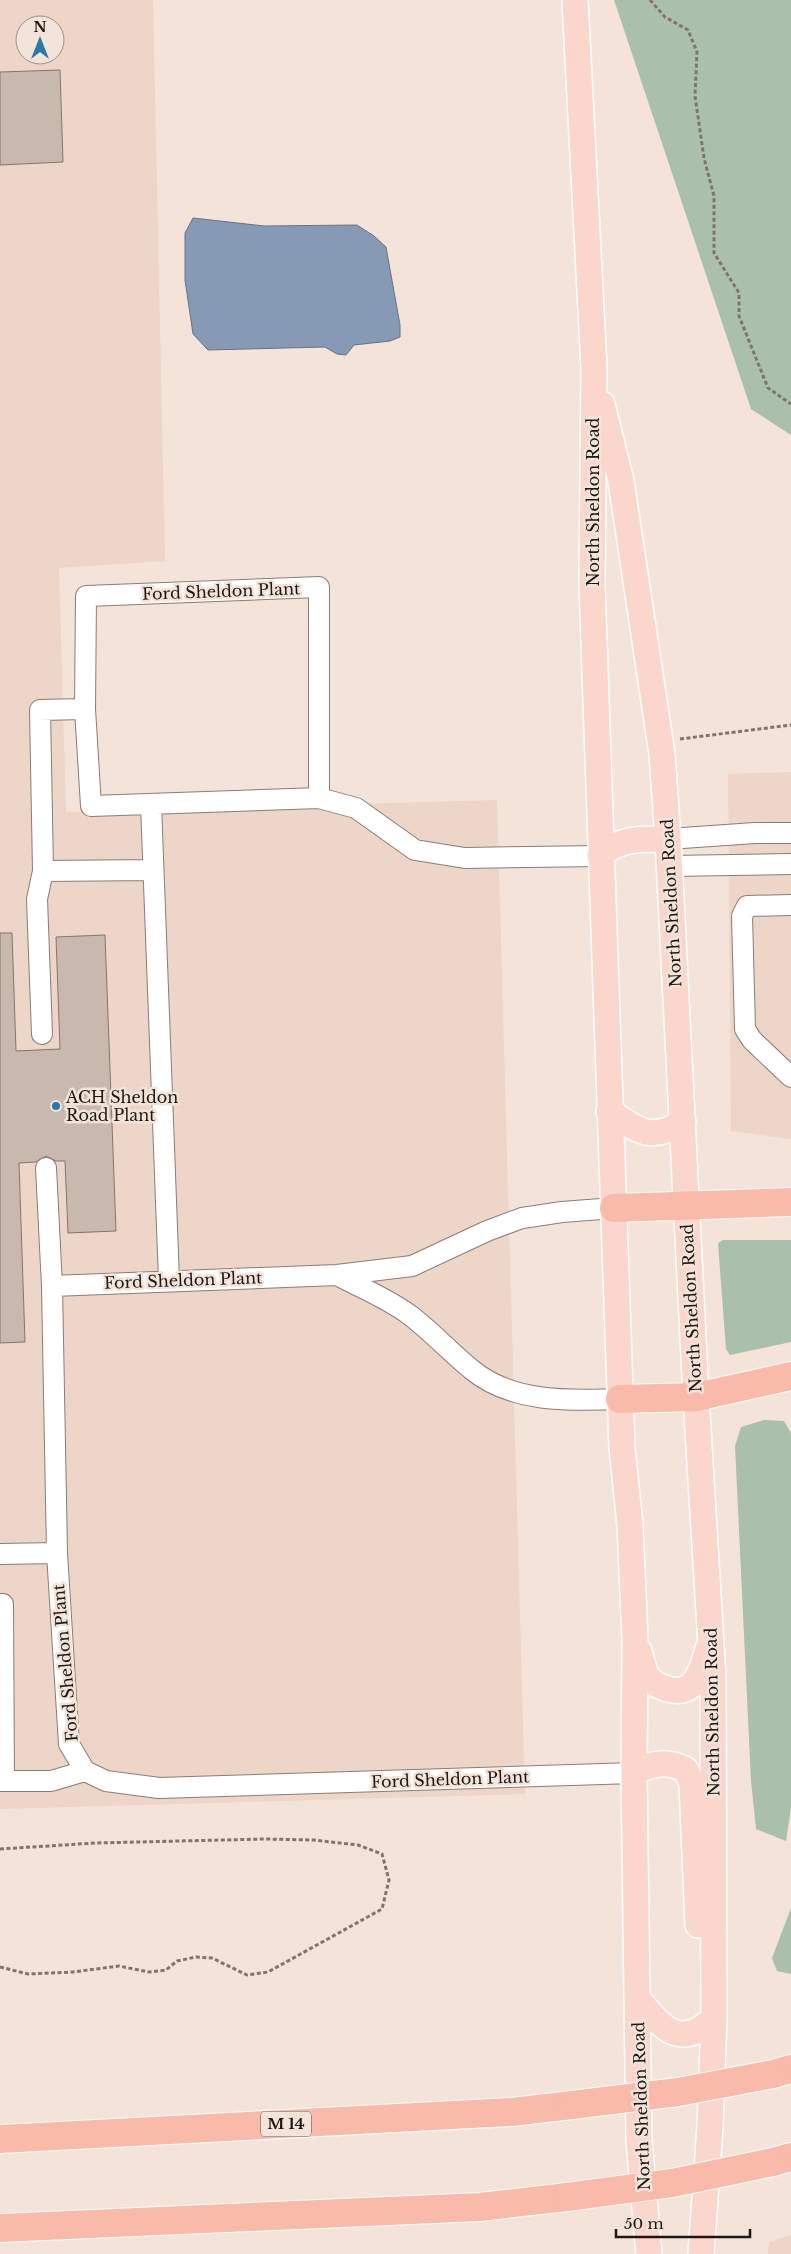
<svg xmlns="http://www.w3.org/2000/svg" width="791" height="2254" font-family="'Libre Baskerville',serif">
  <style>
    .built { fill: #edd5c7; fill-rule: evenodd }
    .green { fill: #abbfad }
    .water { fill: #869ab6; stroke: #667385 }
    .building { fill: #c9b8ae; stroke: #84756c }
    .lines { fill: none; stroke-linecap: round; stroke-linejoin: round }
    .minor-casing { stroke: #8c7d74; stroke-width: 22 }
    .major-casing { stroke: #fff; stroke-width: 28 }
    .highway-casing { stroke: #fff; stroke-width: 30 }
    .path { stroke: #80756e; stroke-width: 3; stroke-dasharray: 4 2.5; stroke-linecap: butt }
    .minor { stroke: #fff; stroke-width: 20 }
    .major { stroke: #fbd6cc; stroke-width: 25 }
    .highway { stroke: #f9baaa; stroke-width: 28 }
    .highway-bridge-casing { stroke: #fff; stroke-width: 30; stroke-linecap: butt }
    .highway-bridge { stroke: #f9baaa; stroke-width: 28 }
    .poi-dot { fill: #2878aa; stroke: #f4e3d8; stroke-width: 2 }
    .labels { text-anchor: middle; stroke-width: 5; stroke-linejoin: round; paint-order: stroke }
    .shield { fill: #f4e3d8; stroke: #5d544e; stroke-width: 1 }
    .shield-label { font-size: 15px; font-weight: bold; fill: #1c1713 }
    .street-label { font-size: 16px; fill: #1c1713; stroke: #f4e3d8 }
    .poi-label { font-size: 16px; fill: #1c1713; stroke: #f4e3d8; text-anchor: start }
  </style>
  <rect width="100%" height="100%" fill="#f4e3d8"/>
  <!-- built -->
  <path class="built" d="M0,0H153L165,561L59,568L66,812L497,800L525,1794L0,1809ZM25,25H55V55H25Z
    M791,772V1139L731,1131L728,774Z
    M791,2235V2254H768L769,2242Z"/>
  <!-- green -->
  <path class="green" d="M614,0H791V435L751,409Z
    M723,1240H791V1342L730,1355L726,1349L718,1243Z
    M764,1420L784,1421L791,1433V1808L786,1841L756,1829L751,1781L735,1446L741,1427Z
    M791,1908V1974L777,1971L772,1958Z"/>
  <!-- water -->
  <path class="water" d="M193,218L264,226L357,225L374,236L386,247L400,325V337L390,341L354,345L346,355L337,354L325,347L208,350L193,334L185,280V233Z"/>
  <!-- building -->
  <path class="building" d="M60,70L63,162L0,165V72Z
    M0,933H12L16,1051L60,1049L56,937L105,935L116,1231L68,1233L65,1161H56L46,1156L36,1162L19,1163L25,1342L0,1343Z"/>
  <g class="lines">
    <defs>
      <path id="minor" d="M85,709L86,596L319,587V798
        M151,804L169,1280
        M668,839L755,833H791
        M670,866L791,864
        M153,870L43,871L40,710L85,709L91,806L319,798L356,808L415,850L465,858L600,856
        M791,905L747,906L742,916L745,1029L752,1040L791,1077
        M42,1034L37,899L43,871
        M46,1168L52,1286
        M614,1208L562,1212L522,1218L487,1231L412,1266L337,1275L52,1286L57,1553L69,1744L85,1771L106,1781L159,1788L634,1773
        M337,1275C361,1288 389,1299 411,1316C432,1332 450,1352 471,1369C511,1403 570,1401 620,1399
        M0,1554L57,1553
        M0,1604H3L4,1781
        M0,1781H51L85,1771"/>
      <path id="major" d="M575,0L594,368L592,584L622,1448L630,1525L635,1640L634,1773L639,2141L649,2254
        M602,404L621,481L662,754L668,839L696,1397L713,1678L714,2018L710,2127L701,2254
        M600,856C619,837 643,839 668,839
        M609,1111C637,1130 650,1143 683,1122
        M639,1651C642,1660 643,1670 648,1677C653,1684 660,1687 668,1689C695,1697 702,1670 708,1649
        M634,1773C652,1763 667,1760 686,1770L692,1784L698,1925
        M637,1998C661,2026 679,2052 714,2018"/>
      <path id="highway" d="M614,1208L791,1202
        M620,1399L696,1397L791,1376
        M773,2074L791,2069
        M0,2139L512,2112L572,2105
        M773,2162L791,2157
        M0,2228L480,2207L567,2197"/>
    </defs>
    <!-- minor casing -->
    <use href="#minor" class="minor-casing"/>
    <!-- major casing -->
    <use href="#major" class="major-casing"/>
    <!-- highway casing -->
    <use href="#highway" class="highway-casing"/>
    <!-- path -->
    <path class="path" d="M650,0L665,17L688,30L697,52L695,96L704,158L714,196V253L739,293V316L768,388L791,404
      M680,739L791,725
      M0,1849L95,1843L265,1839L314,1840L358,1845L382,1854L389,1880L382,1909L268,1972L247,1975L212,1958L196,1957L177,1961L166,1970L149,1972L119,1966L73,1972L28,1974L0,1967"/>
    <!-- minor -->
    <use href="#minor" class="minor"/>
    <!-- major -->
    <use href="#major" class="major"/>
    <!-- highway -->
    <use href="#highway" class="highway"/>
    <defs>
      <path id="highway-bridge" d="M572,2105L678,2092L773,2074
        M567,2197L672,2183L773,2162"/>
    </defs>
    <!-- highway-bridge casing -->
    <use href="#highway-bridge" class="highway-bridge-casing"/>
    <!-- highway-bridge -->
    <use href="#highway-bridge" class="highway-bridge"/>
  </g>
  <!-- markers -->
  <circle class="poi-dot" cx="56" cy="1106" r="5"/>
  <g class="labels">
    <!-- shield labels -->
    <rect class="shield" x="261" y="2111.5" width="50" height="25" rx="4"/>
    <g class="shield-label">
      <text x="286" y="2129">M 14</text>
    </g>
    <!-- street labels -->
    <g class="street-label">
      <text transform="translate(593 502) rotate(-90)" y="6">North Sheldon Road</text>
      <text transform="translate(221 591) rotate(-2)" y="6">Ford Sheldon Plant</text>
      <text transform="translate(671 903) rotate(-93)" y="6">North Sheldon Road</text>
      <text transform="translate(183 1280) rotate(-2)" y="6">Ford Sheldon Plant</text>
      <text transform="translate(691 1308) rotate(-93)" y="6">North Sheldon Road</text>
      <text transform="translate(65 1663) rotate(-95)" y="6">Ford Sheldon Plant</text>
      <text transform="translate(712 1712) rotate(-91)" y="6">North Sheldon Road</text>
      <text transform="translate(450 1779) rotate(-2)" y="6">Ford Sheldon Plant</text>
      <text transform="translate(641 2106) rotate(-92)" y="6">North Sheldon Road</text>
    </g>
    <!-- poi labels -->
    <g class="poi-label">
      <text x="66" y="1103">ACH Sheldon<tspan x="66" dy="18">Road Plant</tspan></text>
    </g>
  </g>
  <!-- north arrow -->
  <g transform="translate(40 40)"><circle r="24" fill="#f4e3d8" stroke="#9e9189"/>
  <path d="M0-4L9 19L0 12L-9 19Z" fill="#2878aa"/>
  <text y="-8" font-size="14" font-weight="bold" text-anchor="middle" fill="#1c1713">N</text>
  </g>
  <!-- scale -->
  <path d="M616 2229v8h134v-8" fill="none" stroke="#1c1713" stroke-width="2.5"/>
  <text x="624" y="2229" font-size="15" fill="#1c1713" stroke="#f4e3d8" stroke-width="4" paint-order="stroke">50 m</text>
</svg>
